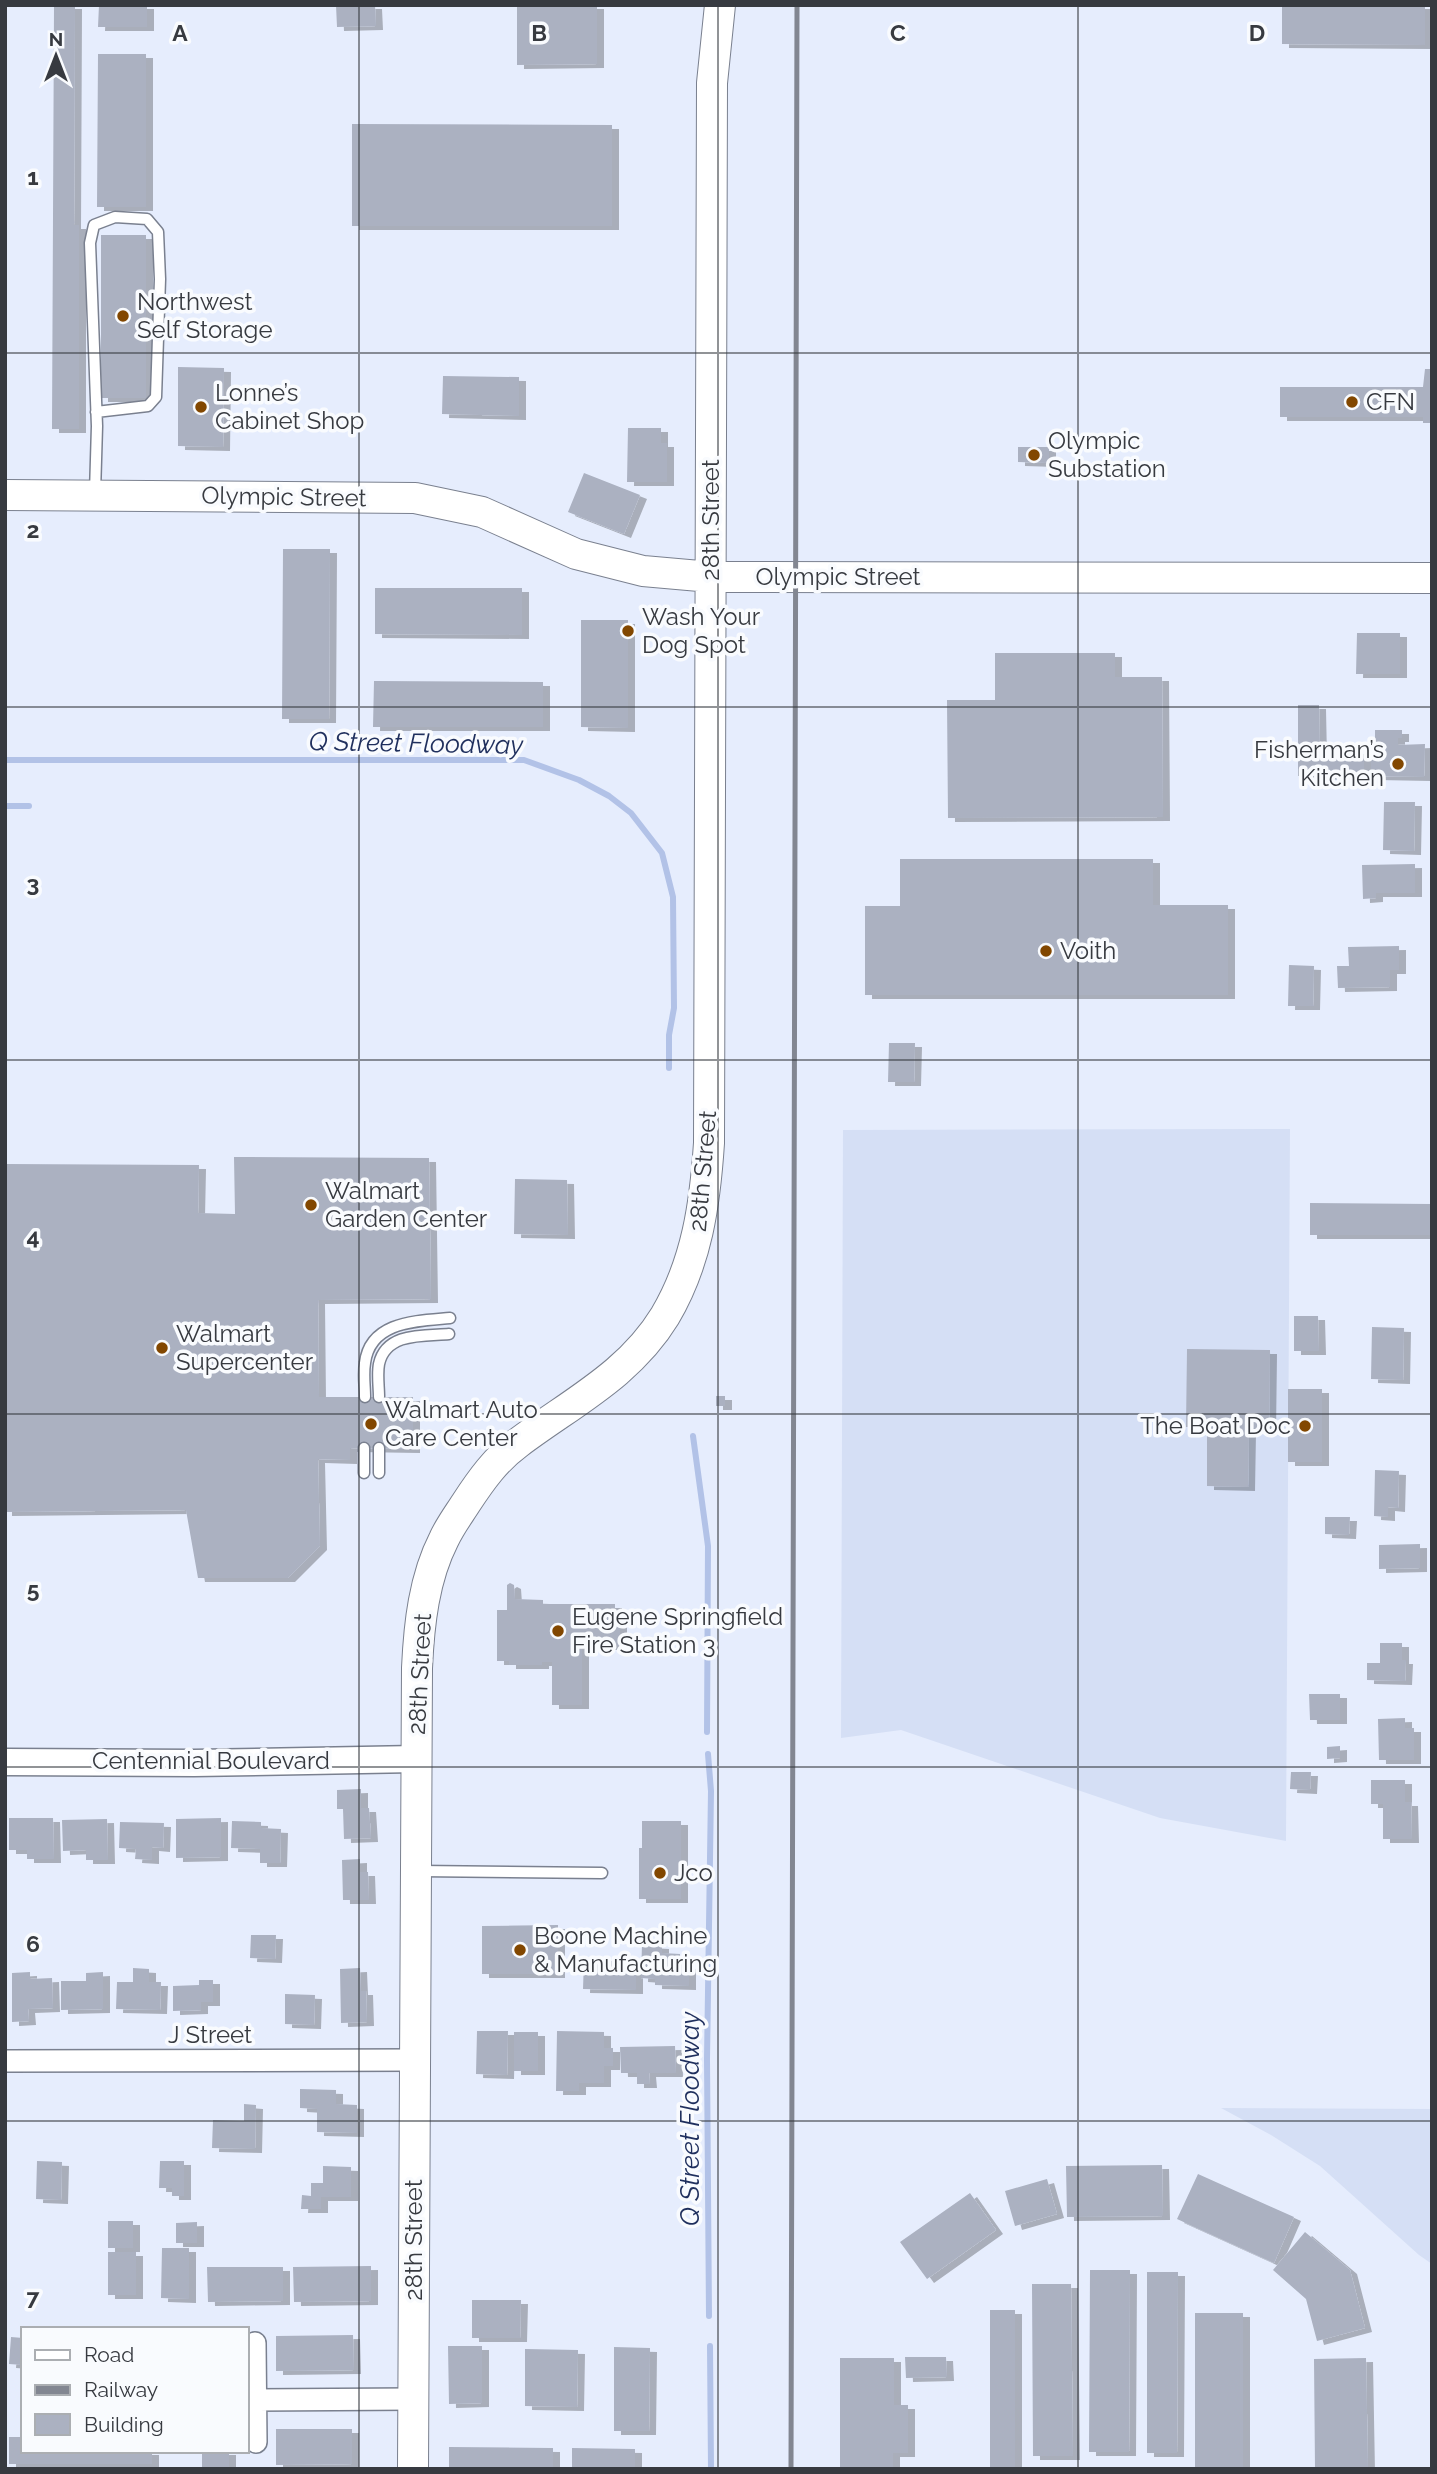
<svg xmlns="http://www.w3.org/2000/svg" width="1437" height="2474" font-family="Raleway,sans-serif">
  <style>
    .built { fill: #d5dff5 }
    .lines { fill: none; stroke-linecap: round; stroke-linejoin: round }
    .stream { stroke: #b2c2e7; stroke-width: 6 }
    .building { fill: #abb1c1; filter: url(#shadow) }
    .service-casing { stroke: #7a808f; stroke-width: 13 }
    .minor-casing { stroke: #7a808f; stroke-width: 24 }
    .tertiary-casing { stroke: #7a808f; stroke-width: 29 }
    .secondary-casing { stroke: #7a808f; stroke-width: 32 }
    .service { stroke: #fff; stroke-width: 10 }
    .minor { stroke: #fff; stroke-width: 21 }
    .tertiary { stroke: #fff; stroke-width: 26 }
    .secondary { stroke: #fff; stroke-width: 30 }
    .rail { stroke: #828691; stroke-width: 5 }
    .grid { fill: none; stroke: #373a40; stroke-width: 2; stroke-opacity: 0.55 }
    .poi-dot { fill: #824700; stroke: #f9fbfe; stroke-width: 2.5 }
    .labels { text-anchor: middle; stroke-width: 7; stroke-linejoin: round; paint-order: stroke }
    .poi-label { font-size: 24px; fill: #373a40; stroke: #f9fbfe; text-anchor: start }
    .street-label { font-size: 24px; fill: #373a40; stroke: #f9fbfe }
    .water-label { font-size: 26px; font-style: italic; fill: #1f2f5d; stroke: #f9fbfe }
    .grid-label { font-size: 23px; text-anchor: middle; font-weight: bold; fill: #373a40; stroke: #f9fbfe; stroke-width: 7; stroke-linejoin: round; paint-order: stroke }
  </style>
  <defs>
    <filter id="shadow"><feDropShadow dx="7" dy="4" stdDeviation="0" flood-color="#0004"/></filter>
  </defs>
  <rect width="100%" height="100%" fill="#e6edfd"/>
  <!-- built -->
  <path class="built" d="M1290,1129L1286,1841L1160,1818L901,1730L841,1738L843,1130Z
    M1221,2108L1432,2109V2264L1419,2255L1320,2166L1271,2135Z"/>
  <g class="lines">
    <!-- stream -->
    <path class="stream" d="M5,760H524L579,780L609,796L631,813L662,853L673,897L674,1008L669,1035V1068
      M5,806H29
      M693,1436L708,1546L707,1732
      M708,1754L711,1791L707,2059L709,2316
      M710,2346L711,2469"/>
  </g>
  <!-- building -->
  <path class="building" d="M54,5H75L74,225H79V429H52Z
    M99,5H147V27H98Z
    M336,5H375L376,26L337,27Z
    M517,5H597V64L517,65Z
    M1282,5H1425V45L1282,44Z
    M98,54H146V207H97Z
    M352,124L612,125V226H352Z
    M101,235H146V398H101Z
    M178,367L224,368L223,447L178,446Z
    M1425,369H1432V423H1423V417H1280V387H1423Z
    M443,376L519,377V416L442,414Z
    M628,428H661V443H667V482H627Z
    M1018,447H1049V463L1018,462Z
    M584,473L640,495L624,534L568,512Z
    M283,549H330L329,719H282Z
    M375,588H522V635L375,634Z
    M581,620H628V728L581,727Z
    M1357,633H1400V674H1356Z
    M995,653H1115V677H1162L1163,817L948,818L947,700H995Z
    M374,681L543,682V727H373Z
    M1298,705H1319L1320,754H1364V775L1298,776Z
    M1375,730H1402V738H1398V745L1425,744L1424,777L1371,776V753H1375Z
    M1384,802H1415L1414,851L1383,850Z
    M900,859H1153V905H1228V995H865V906H900Z
    M1415,864V893H1376V898L1363,899L1362,865Z
    M1399,946V970H1390V987L1338,988L1337,966H1349L1348,947Z
    M1289,965L1314,966L1313,1006H1288Z
    M889,1043H915L914,1082H888Z
    M234,1157L429,1158L431,1299L318,1300L319,1397H413V1449L350,1448V1460L318,1459L320,1546L288,1578H198L186,1510L5,1512V1164L199,1165L198,1213L235,1214Z
    M515,1179L567,1180L568,1235L514,1234Z
    M1310,1203L1432,1204V1235H1310Z
    M1294,1316H1318L1319,1351H1294Z
    M1372,1327L1404,1328L1403,1380L1371,1379Z
    M1187,1349L1270,1350L1269,1428H1249L1248,1487L1207,1486V1427H1186Z
    M1288,1389H1322V1462H1288Z
    M716,1396H725V1406H716Z
    M1375,1470L1399,1471L1398,1508L1388,1507V1517L1374,1516Z
    M1325,1517H1350L1349,1535L1325,1534Z
    M1420,1544V1568L1379,1569V1545Z
    M510,1583L514,1585L515,1599L543,1600V1604H615V1615H620V1646H582V1705H552V1662H542V1665H509V1661H497V1610H507V1585Z
    M1380,1643H1402V1660H1406L1405,1681L1367,1680V1663H1380Z
    M1309,1694H1340V1720H1310Z
    M1405,1718V1728H1414V1760H1379L1378,1719Z
    M1340,1746V1758L1327,1759V1747Z
    M1291,1772H1311L1310,1790L1290,1789Z
    M1371,1780H1405V1802H1411L1412,1839H1383V1804H1371Z
    M361,1789V1808H369L371,1838L344,1839L343,1809H337V1790Z
    M9,1818H53L54,1859H27V1850H9Z
    M221,1818V1857L176,1858V1819Z
    M107,1819L108,1860H86V1850L63,1851L62,1820Z
    M232,1821L261,1822V1828L281,1829L280,1863H260V1849L231,1848Z
    M642,1821H681V1899H639V1848H642Z
    M120,1822L164,1823L163,1848L152,1847V1860L135,1859L136,1849L119,1848Z
    M360,1859V1872H368L369,1900H343L342,1860Z
    M558,1925V1974H482V1926Z
    M251,1935H276L275,1959L250,1958Z
    M642,1944L662,1945V1953L680,1954V1964L689,1965V1986L655,1985V1979L641,1978Z
    M584,1960L636,1962V1990L583,1989Z
    M133,1968L149,1969V1982H161L160,2010L116,2009L117,1982H133Z
    M360,1968L361,1991H366L367,2022L341,2023L340,1969Z
    M30,1972V1979L52,1978L53,2008L28,2009L29,2021L12,2022V1973Z
    M103,1972V2009L61,2010V1981H86V1973Z
    M199,1980H213V2002H201V2010L173,2011V1986L199,1985Z
    M285,1994L315,1995L314,2025L285,2024Z
    M477,2031H508L507,2075L476,2074Z
    M557,2031L604,2032V2048H613V2066H604V2083H579V2091H556Z
    M514,2032H538V2071H514Z
    M675,2046L676,2073H649L650,2084H637V2073H621L620,2047Z
    M300,2089L336,2090V2104L357,2105V2133L317,2132V2109L300,2108Z
    M244,2104L256,2105L255,2149L212,2148L213,2120L244,2121Z
    M37,2161L62,2162L61,2200L36,2199Z
    M160,2161H184V2196H172V2188H159Z
    M1162,2165L1163,2216L1067,2217L1066,2166Z
    M323,2166L351,2167V2197H321V2209H301L302,2195L311,2196V2183H323Z
    M1198,2174L1294,2217L1274,2263L1177,2219Z
    M1047,2179L1057,2214L1015,2226L1005,2191Z
    M970,2193L996,2230L927,2279L900,2242Z
    M108,2221H133V2248H108Z
    M197,2222V2243H176V2223Z
    M1305,2232L1350,2270L1365,2328L1317,2341L1306,2299L1273,2270Z
    M162,2248H189V2299L161,2298Z
    M108,2252H136V2295H108Z
    M371,2266V2301L294,2302L293,2267Z
    M207,2267H283V2301L208,2302Z
    M1090,2270H1130L1129,2452H1089Z
    M1147,2272H1178L1177,2453H1147Z
    M1032,2284H1071L1073,2456H1033Z
    M472,2300H521L520,2338H472Z
    M990,2310H1015V2469H990Z
    M1195,2313H1243V2469H1195Z
    M353,2335L354,2370L276,2371V2336Z
    M11,2337L23,2338V2365L9,2364Z
    M448,2346H482V2403L449,2404Z
    M614,2347L650,2348L649,2431H614Z
    M525,2349L578,2350L577,2407L525,2406Z
    M905,2357H946L947,2377L906,2378Z
    M840,2358H894V2405H908V2453H893V2469H840Z
    M1366,2358L1368,2469H1315L1314,2359Z
    M276,2429H352V2464L276,2465Z
    M9,2437H23V2451H152V2464H9Z
    M449,2447L553,2448V2469H449Z
    M572,2448L635,2449V2469H572Z
    M202,2451H229V2468L202,2469Z"/>
  <g class="lines">
    <defs>
      <path id="service" d="M95,493L97,426L90,243L94,225L115,217L147,219L158,232L160,279L156,397L148,406L96,412
        M365,1397C365,1386 363,1374 365,1363C370,1321 417,1321 450,1318
        M379,1397C379,1387 377,1374 379,1364C386,1332 424,1336 449,1334
        M364,1448V1473
        M379,1448V1473
        M419,1871L602,1873"/>
      <path id="minor" d="M5,2061L415,2060
        M255,2343L256,2442
        M256,2400L413,2399"/>
      <path id="tertiary" d="M5,1762L194,1763L416,1759"/>
      <path id="secondary" d="M5,495L415,498L482,512L576,554L643,571L711,577L1432,578
        M413,2469L417,1668C419,1624 424,1578 444,1539C450,1526 459,1514 466,1503C481,1480 496,1459 518,1443C571,1403 629,1375 665,1316C697,1262 705,1204 709,1143L712,83L720,5"/>
    </defs>
    <!-- service casing -->
    <use href="#service" class="service-casing"/>
    <!-- minor casing -->
    <use href="#minor" class="minor-casing"/>
    <!-- tertiary casing -->
    <use href="#tertiary" class="tertiary-casing"/>
    <!-- secondary casing -->
    <use href="#secondary" class="secondary-casing"/>
    <!-- service -->
    <use href="#service" class="service"/>
    <!-- minor -->
    <use href="#minor" class="minor"/>
    <!-- tertiary -->
    <use href="#tertiary" class="tertiary"/>
    <!-- secondary -->
    <use href="#secondary" class="secondary"/>
    <!-- rail -->
    <path class="rail" d="M791,2469L797,5"/>
  </g>
  <!-- grid -->
  <path class="grid" d="M359,5V2469M718,5V2469M1078,5V2469M5,353H1432M5,707H1432M5,1060H1432M5,1414H1432M5,1767H1432M5,2121H1432"/>
  <!-- markers -->
  <g class="poi-dot">
    <circle cx="123" cy="316" r="7"/>
    <circle cx="1352" cy="402" r="7"/>
    <circle cx="201" cy="407" r="7"/>
    <circle cx="1034" cy="455" r="7"/>
    <circle cx="628" cy="631" r="7"/>
    <circle cx="1398" cy="764" r="7"/>
    <circle cx="1046" cy="951" r="7"/>
    <circle cx="311" cy="1205" r="7"/>
    <circle cx="162" cy="1348" r="7"/>
    <circle cx="371" cy="1424" r="7"/>
    <circle cx="1305" cy="1426" r="7"/>
    <circle cx="558" cy="1631" r="7"/>
    <circle cx="660" cy="1873" r="7"/>
    <circle cx="520" cy="1950" r="7"/>
  </g>
  <g class="labels">
    <!-- poi labels -->
    <g class="poi-label">
      <text x="137" y="310">Northwest<tspan x="137" dy="28">Self Storage</tspan></text>
      <text x="215" y="401">Lonne’s<tspan x="215" dy="28">Cabinet Shop</tspan></text>
      <text x="1366" y="410">CFN</text>
      <text x="1048" y="449">Olympic<tspan x="1048" dy="28">Substation</tspan></text>
      <text x="642" y="625">Wash Your<tspan x="642" dy="28">Dog Spot</tspan></text>
      <text x="1384" y="758" text-anchor="end">Fisherman’s<tspan x="1384" dy="28">Kitchen</tspan></text>
      <text x="1060" y="959">Voith</text>
      <text x="325" y="1199">Walmart<tspan x="325" dy="28">Garden Center</tspan></text>
      <text x="176" y="1342">Walmart<tspan x="176" dy="28">Supercenter</tspan></text>
      <text x="385" y="1418">Walmart Auto<tspan x="385" dy="28">Care Center</tspan></text>
      <text x="1291" y="1434" text-anchor="end">The Boat Doc</text>
      <text x="572" y="1625">Eugene Springfield<tspan x="572" dy="28">Fire Station 3</tspan></text>
      <text x="674" y="1881">Jco</text>
      <text x="534" y="1944">Boone Machine<tspan x="534" dy="28">&amp; Manufacturing</tspan></text>
    </g>
    <!-- street labels -->
    <g class="street-label">
      <text transform="translate(284 497) rotate(1)" y="8">Olympic Street</text>
      <text transform="translate(711 520) rotate(-90)" y="8">28th Street</text>
      <text x="838" y="585">Olympic Street</text>
      <text transform="translate(703 1171) rotate(-85)" y="8">28th Street</text>
      <text transform="translate(420 1674) rotate(-87)" y="8">28th Street</text>
      <text x="211" y="1769">Centennial Boulevard</text>
      <text x="210" y="2043">J Street</text>
      <text transform="translate(414 2240) rotate(-90)" y="8">28th Street</text>
    </g>
    <!-- water labels -->
    <g class="water-label">
      <text transform="translate(416 743) rotate(1)" y="9">Q Street Floodway</text>
      <text transform="translate(690 2119) rotate(-90)" y="9">Q Street Floodway</text>
    </g>
  </g>
  <g class="grid-label">
    <text x="180" y="41">A</text>
    <text x="539" y="41">B</text>
    <text x="898" y="41">C</text>
    <text x="1257" y="41">D</text>
    <text x="33" y="185">1</text>
    <text x="33" y="538">2</text>
    <text x="33" y="892">3</text>
    <text x="33" y="1245">4</text>
    <text x="33" y="1598">5</text>
    <text x="33" y="1952">6</text>
    <text x="33" y="2305">7</text>
  </g>
  <!-- border -->
  <rect width="1437" height="2474" fill="none" stroke="#373a40" stroke-width="14"/>
  <!-- legend -->
  <rect x="21" y="2327" width="228" height="126" fill="#f9fbfe" stroke="#abaeb2" stroke-width="2"/>
  <rect x="35" y="2350" width="35" height="10" fill="#ffffff" stroke="#abaeb2" stroke-width="2"/>
  <text x="84" y="2362" font-size="21" fill="#373a40">Road</text>
  <rect x="35" y="2385" width="35" height="10" fill="#828691" stroke="#abaeb2" stroke-width="2"/>
  <text x="84" y="2397" font-size="21" fill="#373a40">Railway</text>
  <rect x="35" y="2414" width="35" height="21" fill="#abb1c1" stroke="#abaeb2" stroke-width="2"/>
  <text x="84" y="2432" font-size="21" fill="#373a40">Building</text>
  <!-- north arrow -->
  <g transform="translate(56 56)" stroke="#f9fbfe" stroke-width="5" paint-order="stroke">
  <path d="M0-5L12 26L0 18L-12 26Z" fill="#373a40"/>
  <text y="-10" font-size="19" font-weight="bold" text-anchor="middle" fill="#373a40">N</text>
  </g>
</svg>
